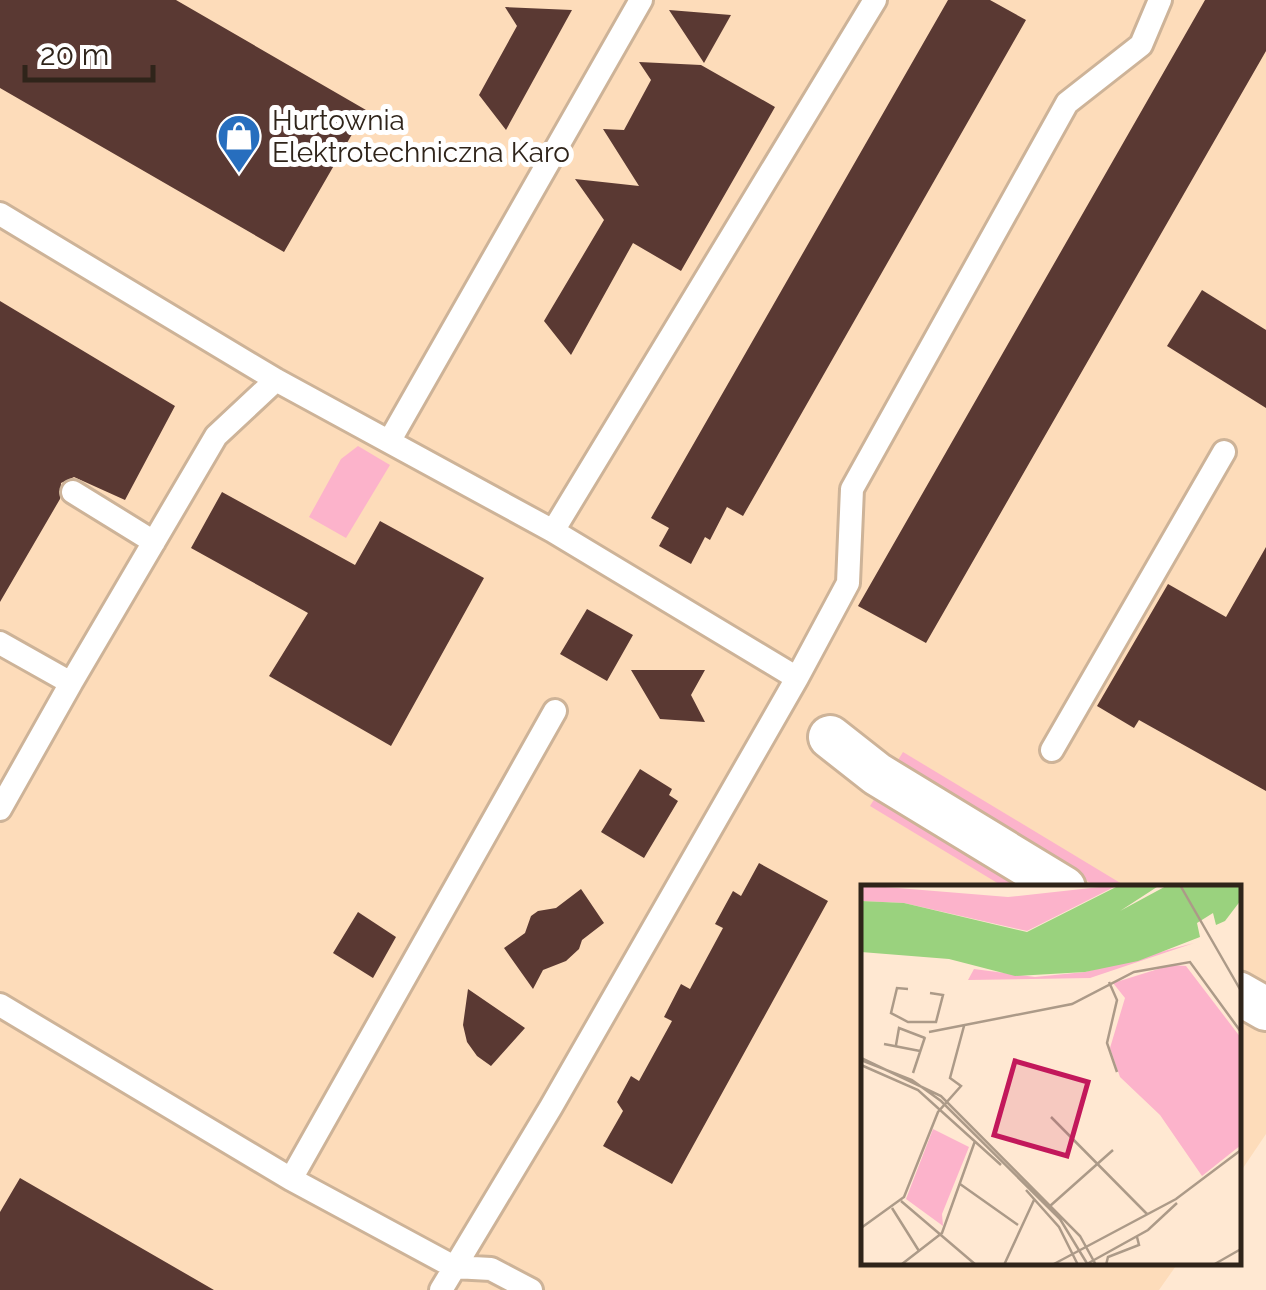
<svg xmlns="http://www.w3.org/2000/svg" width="1266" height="1290" font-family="Raleway,sans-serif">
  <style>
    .built { fill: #fddcba }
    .green { fill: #fcb3cb }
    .building { fill: #5a3933 }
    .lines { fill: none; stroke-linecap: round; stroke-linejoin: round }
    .service-casing { stroke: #cdb398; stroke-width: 28 }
    .minor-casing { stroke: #cdb398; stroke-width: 48 }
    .service { stroke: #fff; stroke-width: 22 }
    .minor { stroke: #fff; stroke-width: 42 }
    .labels { text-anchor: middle; stroke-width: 10; stroke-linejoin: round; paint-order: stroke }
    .poi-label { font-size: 28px; fill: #2f241a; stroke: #fff; text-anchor: start }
    .inset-road { fill: none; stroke: #ac9a88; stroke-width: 2.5 }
    .view { fill: #c2185b; fill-opacity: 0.15; stroke: #c2185b; stroke-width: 5 }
    .inset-edge { fill: none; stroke: #2f241a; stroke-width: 5 }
  </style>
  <rect width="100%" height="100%" fill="#ffe8d2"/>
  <!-- built -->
  <path class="built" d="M0,0H1266V1134L1239,1174L1238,888H864V1262L1178,1263L1159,1290H0Z"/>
  <!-- green -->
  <path class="green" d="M358,446L390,465L346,538L309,517L341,459Z
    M903,752L1127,887H1097L895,765Z
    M878,793L1035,887H1004L870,806Z"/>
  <!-- building -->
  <path class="building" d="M0,0H176L366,110L284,252L0,88Z
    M948,0H990L1026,20L743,516L727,507L710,540L705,537L691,564L659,546L669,528L651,518Z
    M1205,0H1266V51L926,643L858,606Z
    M505,7L572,10L506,130L479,95L517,26Z
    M669,10L731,15L704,63Z
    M639,62L701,65L775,107L681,271L633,243L571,355L544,321L604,220L575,179L639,186L603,129L624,130L651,80Z
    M1202,290L1266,330V408L1167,346Z
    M0,301L175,406L125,500L74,477L61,483L60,499L0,602Z
    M222,492L355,565L380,521L484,578L391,746L269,676L308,613L191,548Z
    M1266,547V791L1139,720L1134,728L1097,706L1168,584L1226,617Z
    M587,609L633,635L607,681L560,654Z
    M631,670H705L691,695L705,722L660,719Z
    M640,769L672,789L669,795L678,801L644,858L601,832Z
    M759,863L828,901L672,1184L603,1146L623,1111L617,1102L631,1076L639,1081L672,1021L664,1017L681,984L690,989L723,928L715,924L733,891L741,896Z
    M581,889L604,923L582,940L579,949L566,961L543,970L533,989L504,948L525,933L531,916L538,911L556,908Z
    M358,912L396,937L373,978L333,953Z
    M468,989L525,1028L491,1066L477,1056L467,1042L463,1025Z
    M20,1178L214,1290H0V1212Z"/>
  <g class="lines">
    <defs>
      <path id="service" d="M0,214L276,380L553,531
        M390,440L641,0
        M73,492L154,542
        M0,643L71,683L0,809
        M797,678L553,531L875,0
        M71,683L216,436L276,380
        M1052,750L1224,452
        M0,1005L291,1179L454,1267L491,1269L531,1290
        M291,1179L555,711
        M441,1290L551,1107L797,678L848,583L852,489L1067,103L1141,45L1160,0"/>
      <path id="minor" d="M830,737L877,774L1064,888
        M1238,993L1266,1009"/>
    </defs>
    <!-- service casing -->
    <use href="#service" class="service-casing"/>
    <!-- minor casing -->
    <use href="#minor" class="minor-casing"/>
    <!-- service -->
    <use href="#service" class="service"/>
    <!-- minor -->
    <use href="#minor" class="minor"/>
  </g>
  <!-- icons -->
  <defs>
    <symbol id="shop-pin" viewBox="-11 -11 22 30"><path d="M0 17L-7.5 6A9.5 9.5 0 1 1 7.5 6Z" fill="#276ebe" stroke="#fff"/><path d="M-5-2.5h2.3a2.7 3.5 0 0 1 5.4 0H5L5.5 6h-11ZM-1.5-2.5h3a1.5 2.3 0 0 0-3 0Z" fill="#fff"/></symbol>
  </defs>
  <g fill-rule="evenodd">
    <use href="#shop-pin" x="214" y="111" width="50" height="68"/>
  </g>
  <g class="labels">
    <!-- poi labels -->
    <g class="poi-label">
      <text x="272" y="130">Hurtownia<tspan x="272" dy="32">Elektrotechniczna Karo</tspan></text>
    </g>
  </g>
  <!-- overview -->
  <g transform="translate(861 885)">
    <rect width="380" height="380" fill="#ffe8d2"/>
    <path d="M0,0L147,12L257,0L166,46L43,18L0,16ZM333,58L229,93L107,95L113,84L174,92L224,87ZM310,80L325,81L380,153V260L341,291L299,230L259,192L249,163L264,113L252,98ZM72,244L108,262L81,329L82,341L45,314Z" fill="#fcb3cb"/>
    <path d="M259,0H299L259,26L307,0H380V15L364,36L355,40L352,28L336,38L339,52L277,76L224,87L154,91L88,74L0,67V16L43,18L166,47Z" fill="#9ad27e"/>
    <path class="inset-road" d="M319,0L380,106M248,97L256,115L246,158L256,187M47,104L36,103L30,128L47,137H75L82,110L69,108M68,147L211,119L273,87L329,77L380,147M23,159L59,166M35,160L38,143L64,153M0,173L80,211L219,351L235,380M0,175L51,195L80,216L199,334L227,380M0,180L57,205L140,280M52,188L64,152M190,232L286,329M99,299L157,340M165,305L198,342L217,380M40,316L115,380M189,321L252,265M31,323L58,366M0,343L43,312L77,227L100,201L89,193L103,141M41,379L81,348L114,256M143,380L173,315M191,380L315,314L380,265M224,380L287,345L316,318M245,380L247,372L278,360L276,352M352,380L380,364"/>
    <path class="view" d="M154,176L227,197L206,271L133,250Z"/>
    <rect width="380" height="380" class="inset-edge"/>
  </g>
  <!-- scale -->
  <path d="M25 65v15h128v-15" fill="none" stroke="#2f241a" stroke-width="5"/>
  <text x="40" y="65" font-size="30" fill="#2f241a" stroke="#ffffff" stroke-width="8" paint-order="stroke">20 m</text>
</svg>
